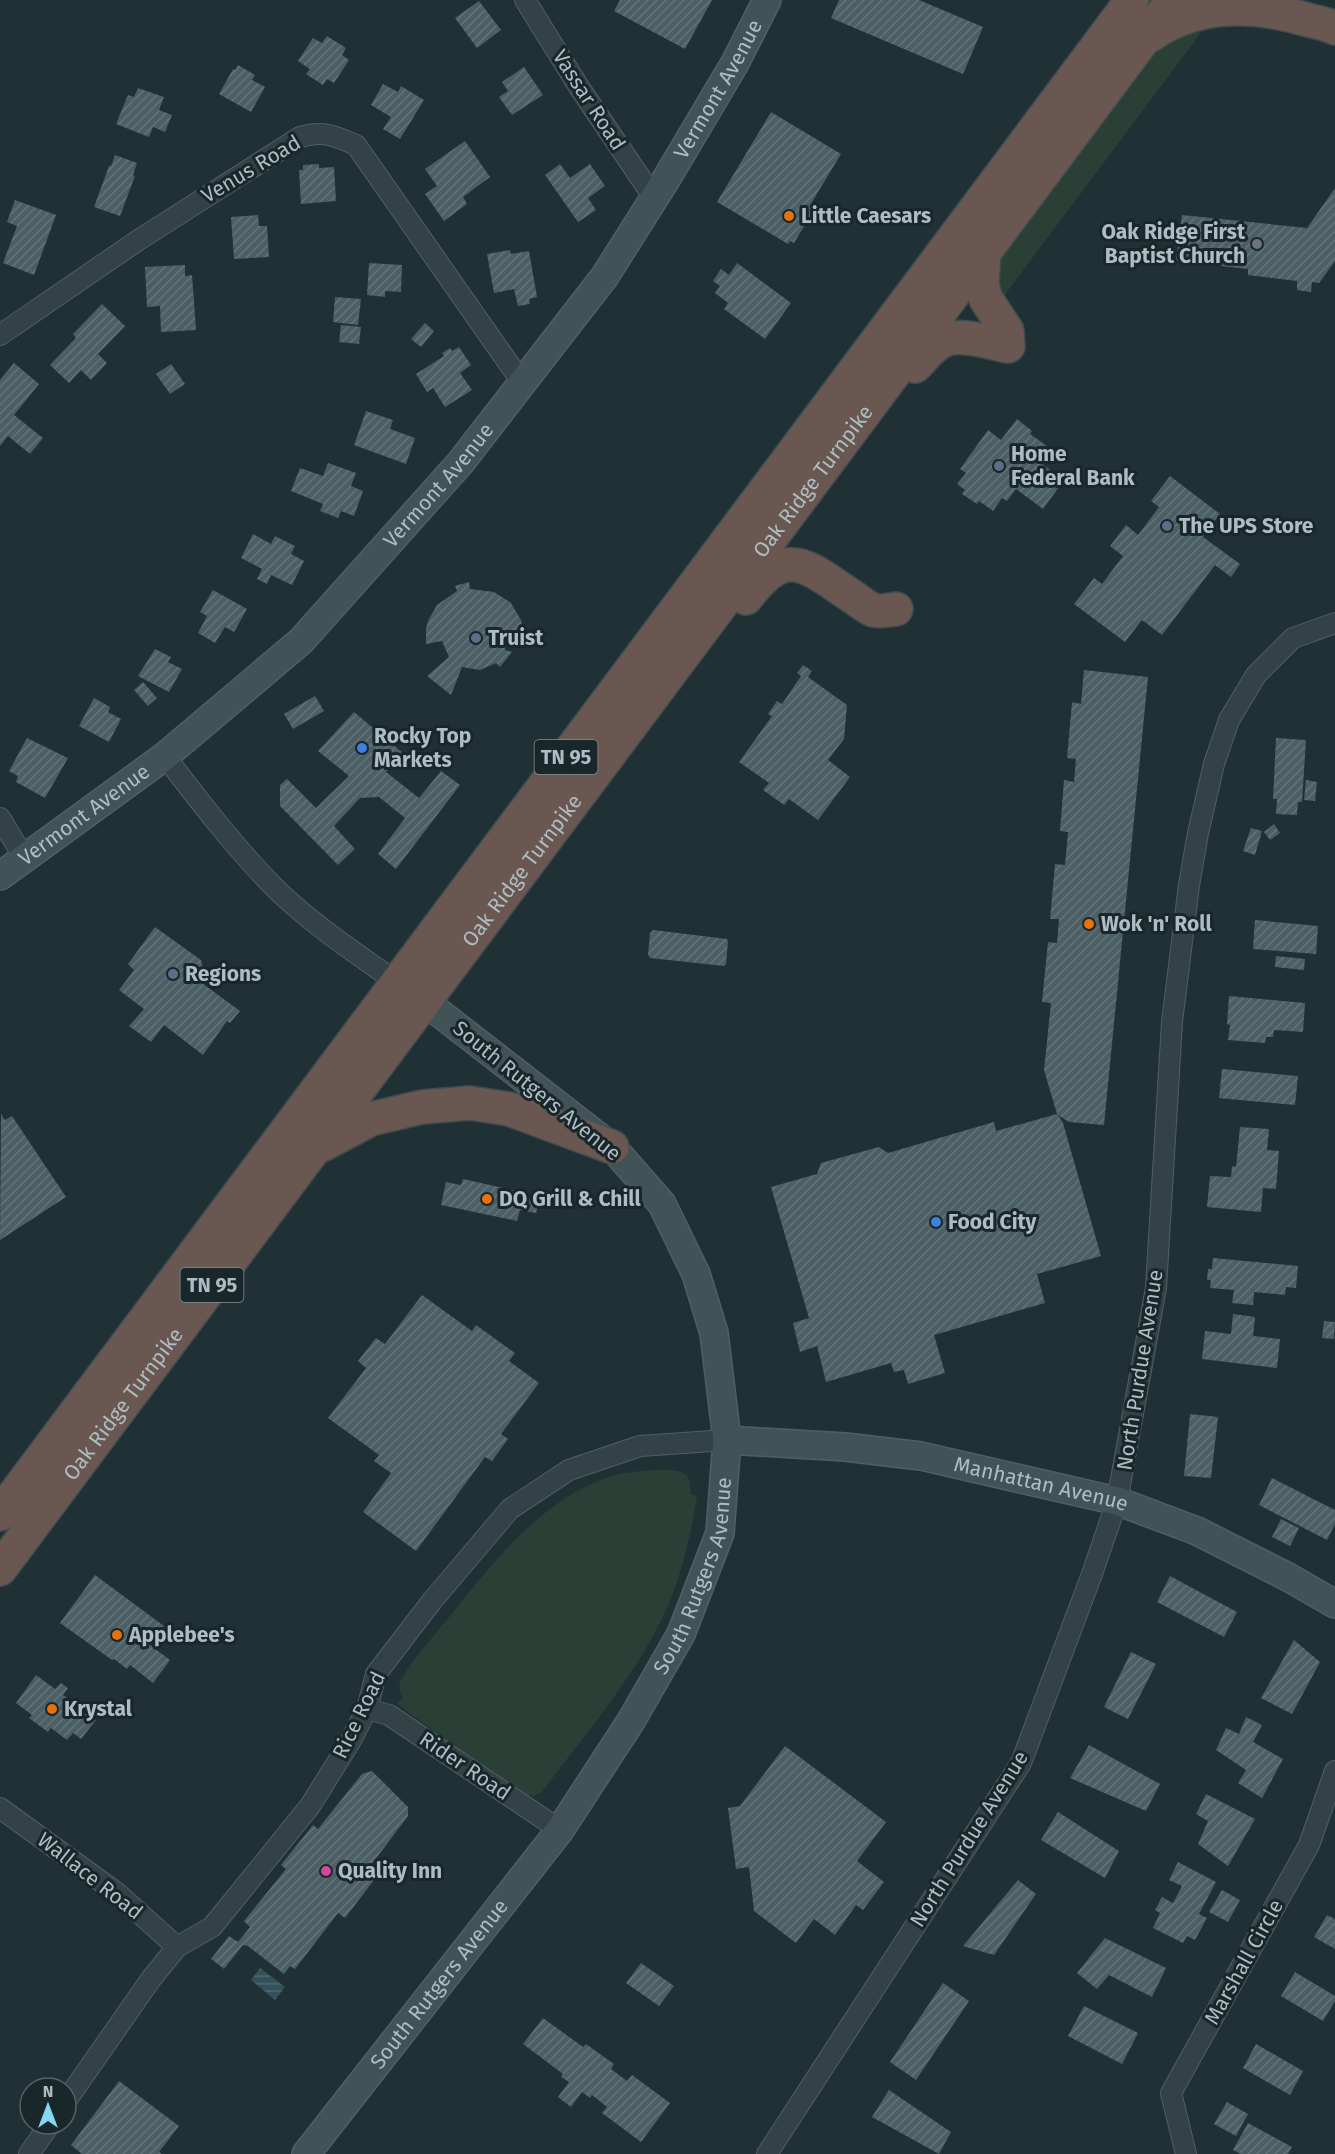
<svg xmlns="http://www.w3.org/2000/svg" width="1335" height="2154" font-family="'Fira Sans',sans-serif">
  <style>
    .green { fill: #2a3f36 }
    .water { fill: url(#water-rules) }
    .building { fill: url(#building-hatch) }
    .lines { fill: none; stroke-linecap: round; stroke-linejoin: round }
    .street-casing { stroke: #515f64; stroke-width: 22 }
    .secondary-casing { stroke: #515f64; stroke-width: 30 }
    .highway-casing { stroke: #3e4c50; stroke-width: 36 }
    .street { stroke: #334246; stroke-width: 20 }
    .secondary { stroke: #425358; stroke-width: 27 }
    .highway { stroke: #6b5751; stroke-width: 33 }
    .food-dot { fill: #e8710a; stroke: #19262a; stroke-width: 2 }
    .worship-dot { fill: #6b7280; stroke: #19262a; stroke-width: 2 }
    .service-dot { fill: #5c6f8a; stroke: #19262a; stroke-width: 2 }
    .shop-dot { fill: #3f7fe0; stroke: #19262a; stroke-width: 2 }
    .hotel-dot { fill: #d1479c; stroke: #19262a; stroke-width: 2 }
    .labels { text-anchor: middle; stroke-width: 6; stroke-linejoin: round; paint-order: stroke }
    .shield { fill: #19262a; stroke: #819095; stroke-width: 1.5 }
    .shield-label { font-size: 20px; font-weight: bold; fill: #adbdc3 }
    .street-label { font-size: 21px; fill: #adbdc3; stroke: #19262a }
    .poi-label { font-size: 21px; font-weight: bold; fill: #adbdc3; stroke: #19262a; text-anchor: start }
  </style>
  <defs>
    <pattern id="water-rules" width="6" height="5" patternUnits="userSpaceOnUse" patternTransform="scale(1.5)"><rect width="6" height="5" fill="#335159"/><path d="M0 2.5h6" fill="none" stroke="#4e686f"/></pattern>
    <pattern id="building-hatch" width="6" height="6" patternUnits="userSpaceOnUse" patternTransform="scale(1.5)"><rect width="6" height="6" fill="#4b5f64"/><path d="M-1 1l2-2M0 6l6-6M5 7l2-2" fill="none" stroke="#627479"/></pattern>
  </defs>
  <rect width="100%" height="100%" fill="#203135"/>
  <!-- green -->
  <path class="green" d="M1240,16V26L1209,22L998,304C989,287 989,270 997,252L1139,65C1169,34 1196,18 1240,16Z
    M656,1470C675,1470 694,1468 690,1494L697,1496C690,1538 681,1580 662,1619C631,1681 584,1736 542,1792L533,1796L517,1793L400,1706L397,1703L403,1698L399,1689L400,1682C413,1658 433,1637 450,1616C491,1564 542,1500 606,1478C623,1472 639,1471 656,1470Z"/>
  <!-- water -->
  <path class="water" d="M260,1968L285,1987L275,2000L251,1980Z"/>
  <!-- building -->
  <path class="building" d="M620,0H712L685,49L614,11Z
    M839,0H919L983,27L963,74L831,18Z
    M479,1L501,30L477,48L455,18Z
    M327,36L346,48L342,55L349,60L334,83L327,79L323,85L306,74L310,69L298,61L313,38L322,43Z
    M238,65L255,75L252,80L265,87L251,112L219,94L233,69L235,70Z
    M524,67L543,95L512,115L499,97L508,91L502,82Z
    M383,84L398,92L401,86L424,100L400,139L383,129L391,117L371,105Z
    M138,88L164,97L159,110L172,115L165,132L153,127L149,137L116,124L128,95L134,97Z
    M771,112L841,154L812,202L817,205L794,243L790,241L788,244L717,202Z
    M465,141L490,177L463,197L467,204L444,221L425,194L437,186L425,169Z
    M115,155L137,163L133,175L135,176L120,216L94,207L109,166H111Z
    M319,164V168L334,167L336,201L301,204L299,170H303V165Z
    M560,164L570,178L590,164L605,186L588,198L596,210L578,222L545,175Z
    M1335,188V261L1319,283L1312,282L1311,292L1297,290V281L1248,275V269L1176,261L1182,215L1307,228Z
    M15,200L56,215L34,275L3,263L17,226L7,222Z
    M258,215L259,226H267L269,257L234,259L231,217Z
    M510,250L511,254L529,251L537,297L529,299L530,304L518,306L514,289L494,293L487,254Z
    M369,263L402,265L401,292L385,291V297L367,295Z
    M737,263L791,303L765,339L724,309L728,303L715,293L720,286L713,281L721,269L729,275Z
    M185,265V276L192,275L196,330L161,332L160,306L147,307L145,267Z
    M335,297L361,299L358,325L333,322Z
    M102,304L125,326L98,354L107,363L91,380L81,370L69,383L50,365L76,338L73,334Z
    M425,323L434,331L421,347L411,339Z
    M341,325L361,327L359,344L339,342Z
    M459,347L471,365L460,373L472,390L445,407L433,388L427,392L416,374L444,356L442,353L450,348L452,351Z
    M14,363L39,384L14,415L43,438L30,454L8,436L0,446V380Z
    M171,364L185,384L170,394L156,374Z
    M366,411L393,420L390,429L415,438L406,464L354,445Z
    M1017,419L1032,431L1030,434L1047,446L1037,460L1064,480L1043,509L1016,489L1007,501L1002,498L993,511L979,501L977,504L962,494L965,490L957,484L966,473L960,469L988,430L1001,440Z
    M328,463L356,473L351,486L363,491L354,516L341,511L338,518L320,511L323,504L291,491L300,468L323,476Z
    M1170,476L1220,514L1203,537L1240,564L1231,577L1215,565L1162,635L1142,620L1125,642L1074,604L1094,578L1102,584L1123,556L1110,546L1126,525L1138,535L1159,507L1151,501Z
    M253,534L271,544L275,536L295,546L291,554L304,561L292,585L271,575L267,584L257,579L262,569L241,558Z
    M469,582L470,589L494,592L511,603L521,620L523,630L508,632L505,650L512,652L500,667L496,663L480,670L462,667L451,695L427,676L449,657L442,641L426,644V628L429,619L437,605L457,591L455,586Z
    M213,590L247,609L234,632L225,627L215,643L198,633L207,616L200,612Z
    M155,649L171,657L168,662L182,669L169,692L138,676Z
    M803,665L812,671L808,677L847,705L844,739L828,760L850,777L818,820L789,799L784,805L763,790L769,783L739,762L772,716L768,714L777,701L782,704L801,676L797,673Z
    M1084,670L1148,677L1104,1125L1069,1122L1058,1115L1063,1123L1101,1256L1037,1274L1045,1303L934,1335L945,1373L908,1384L904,1370L894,1372L891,1363L826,1382L817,1346L800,1352L793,1323L809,1318L771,1187L817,1174L821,1163L879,1147L888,1153L994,1122L996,1131L1057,1114L1044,1070L1051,1003L1042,1002L1048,942L1057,943L1059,919H1050L1055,864L1065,865L1068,832L1060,831L1064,780L1074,782L1076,759L1067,758L1072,702L1081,704Z
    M143,682L157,698L148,706L134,690Z
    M315,696L324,711L293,729L284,714Z
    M94,698L110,707L108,712L121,719L109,742L79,726Z
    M354,712L404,754L386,772L419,798L441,771L460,785L396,869L378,854L405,818L379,797L360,798L334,826L355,849L338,865L280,806V785L287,779L316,808L349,776L318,751Z
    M27,738L68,758L45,798L16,782L18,776L9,771Z
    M1276,738L1306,740L1302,802H1298L1297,815L1276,814L1277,799H1273Z
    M1306,780L1317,782L1315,801L1304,800Z
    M1274,824L1280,833L1270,840L1264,832Z
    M1251,828L1262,831L1255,855L1243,851Z
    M1255,920L1318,926L1316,954L1253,949Z
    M155,927L201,960L203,967L195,978L240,1011L230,1023L227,1021L203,1055L164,1025L151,1042L129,1026L144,1009L119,990L134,970L128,964Z
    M653,930L727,939L728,941L726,964L724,966L650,958L648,955L650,933Z
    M1276,956L1305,959L1304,970L1275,967Z
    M1229,996L1305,1003L1303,1032L1274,1030L1273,1037H1266L1265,1043L1228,1040L1230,1025L1227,1024Z
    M1222,1069L1298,1076L1295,1105L1219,1098Z
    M1,1114L5,1120L12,1116L66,1197L0,1240Z
    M1240,1127L1269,1129L1267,1150L1279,1151L1276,1189L1263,1188L1261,1212L1207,1207L1210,1176L1231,1177L1232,1166L1236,1167Z
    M463,1179L525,1193L524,1197L539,1201L536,1213L520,1210L517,1221L441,1205L446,1182L461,1185Z
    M1213,1258L1298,1266L1296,1288L1286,1287L1285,1295L1254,1292L1253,1305L1232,1303L1234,1290L1210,1288L1211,1280H1207L1208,1269H1212Z
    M422,1295L472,1331L476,1325L515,1353L509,1361L539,1383L501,1434L508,1439L492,1461L485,1457L416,1551L363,1512L391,1473L374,1461L379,1455L328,1418L366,1368L358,1361L376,1338L385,1344Z
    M1233,1314L1255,1317L1253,1336L1280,1339L1277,1368L1202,1359L1205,1331L1231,1334Z
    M1324,1321L1335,1322L1334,1339L1322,1338Z
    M1190,1414L1218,1417L1211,1478L1184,1476Z
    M1272,1478L1335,1510V1524L1327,1540L1259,1505Z
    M1281,1519L1299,1528L1290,1546L1272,1537Z
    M95,1575L164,1626L150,1645L170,1660L153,1683L130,1665L127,1669L114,1659L112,1660L60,1623Z
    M1170,1576L1237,1612L1224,1637L1157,1602Z
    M1294,1640L1320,1662L1292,1714L1261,1698Z
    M1131,1652L1156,1664L1128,1719L1104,1707Z
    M36,1675L55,1689L61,1683L68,1688L63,1695L96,1720L81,1739L73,1733L67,1740L51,1728L48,1732L29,1718L32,1715L16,1703Z
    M1246,1717L1262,1725L1253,1742L1283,1759L1262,1798L1238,1783L1246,1770L1216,1750L1226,1728L1239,1734Z
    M1089,1745L1160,1784L1146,1811L1070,1778Z
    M785,1746L886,1822L857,1861L884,1882L863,1910L856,1905L835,1935L814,1919L796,1943L754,1911L749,1867L736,1869L728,1808L740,1806Z
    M372,1771L408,1807V1816L365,1873L374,1880L345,1918L338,1913L295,1969L290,1966L284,1974L248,1946L243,1945L224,1969L211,1959L229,1936L238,1942L250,1927L244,1921L286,1869L281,1865L313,1825L318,1829L362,1774Z
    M1206,1794L1255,1819L1228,1866L1198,1844L1208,1821L1196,1814Z
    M1058,1812L1119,1851L1105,1878L1041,1840Z
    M1178,1862L1216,1882L1199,1914L1207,1918L1195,1940L1187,1936L1183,1943L1153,1928L1160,1913L1155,1910L1162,1897L1173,1903L1182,1886L1169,1880Z
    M1018,1880L1036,1894L994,1955L963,1946Z
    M1222,1890L1240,1900L1228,1922L1209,1912Z
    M1327,1915L1335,1919V1949L1314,1937Z
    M1105,1938L1166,1968L1152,1997L1109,1975L1097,1989L1077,1973Z
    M641,1963L674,1986L659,2006L626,1983Z
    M1295,1972L1335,1996V2001L1323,2021L1281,1996Z
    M943,1983L969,2001L916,2080L890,2062Z
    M1084,2006L1138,2033L1122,2064L1068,2036Z
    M543,2018L583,2047L586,2044L614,2064L611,2069L627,2081L632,2075L670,2103L641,2142L602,2113L607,2107L592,2095L590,2098L582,2092L571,2107L558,2097L569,2082L561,2077L563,2074L523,2044Z
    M1256,2044L1303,2071L1290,2095L1243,2068Z
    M119,2081L179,2126L159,2152L162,2154H82L71,2145Z
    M889,2090L951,2132L939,2154L872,2117Z
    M1227,2102L1248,2114L1236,2136L1214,2124Z
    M1248,2123L1292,2147L1288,2154H1241L1233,2150Z"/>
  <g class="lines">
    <defs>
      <path id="street" d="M525,0L579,87L654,198
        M0,335L137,241L300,137C323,130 335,136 356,145L523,384
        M165,756C200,802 236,849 277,890C315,927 362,957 405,988
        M0,818L25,859
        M367,1709L389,1715L560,1830
        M0,1808L117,1893L177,1947
        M66,2101L151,1979L177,1947L212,1927L310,1806L350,1742L367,1709L376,1674L432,1601L510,1509L569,1470L640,1446L727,1440
        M29,2154L50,2124
        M767,2154L1021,1763L1092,1574L1117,1501L1156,1288L1172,1022L1189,885L1198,833L1214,764L1229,720L1256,675L1293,638L1335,623
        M1186,2154L1171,2093L1309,1845L1335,1771"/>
      <g id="secondary">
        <path id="s1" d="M0,876L165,756L301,641L461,462L605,276L665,181L735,63L767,0"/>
        <path id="s2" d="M727,1440L845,1447L921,1456L1117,1501L1197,1531L1288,1577L1335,1604"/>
        <path id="s3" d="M306,2154L560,1830L631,1721L681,1634L720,1533L727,1440L714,1333L696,1274L662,1204L612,1147L424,1001"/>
      </g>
      <g id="highway">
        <path d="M1151,35C1198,2 1256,4 1308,20C1317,22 1327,24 1335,28"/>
        <path d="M915,366C924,357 934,343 947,339C963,334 992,343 1008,346L1007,331L986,299L982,285L984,252"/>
        <path d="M746,598C787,543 806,566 853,597C859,601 866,607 873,610C879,612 889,610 896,609"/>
        <path d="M322,1145L371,1119L422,1107L470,1103L509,1109L612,1147"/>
        <path d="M0,1514L1132,0"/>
        <path id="s4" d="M0,1569L1173,0"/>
      </g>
    </defs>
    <!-- street casing -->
    <use href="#street" class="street-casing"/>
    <!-- secondary casing -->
    <use href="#secondary" class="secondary-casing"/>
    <!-- highway casing -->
    <use href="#highway" class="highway-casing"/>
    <!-- street -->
    <use href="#street" class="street"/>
    <!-- secondary -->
    <use href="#secondary" class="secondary"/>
    <!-- highway -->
    <use href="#highway" class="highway"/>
  </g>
  <!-- markers -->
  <g class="food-dot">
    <circle cx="789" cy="216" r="6"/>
    <circle cx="1089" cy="924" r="6"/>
    <circle cx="487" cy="1199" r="6"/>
    <circle cx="117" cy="1635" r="6"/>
    <circle cx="52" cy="1709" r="6"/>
  </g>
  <circle class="worship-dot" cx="1257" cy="244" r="6"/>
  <g class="service-dot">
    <circle cx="999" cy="466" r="6"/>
    <circle cx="1167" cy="526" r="6"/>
    <circle cx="476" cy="638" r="6"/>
    <circle cx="173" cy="974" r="6"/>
  </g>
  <g class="shop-dot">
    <circle cx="362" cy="748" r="6"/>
    <circle cx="936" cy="1222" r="6"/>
  </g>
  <circle class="hotel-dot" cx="326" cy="1871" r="6"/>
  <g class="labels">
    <!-- shield labels -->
    <g class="shield">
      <rect x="534.5" y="740" width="63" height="34" rx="4.5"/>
      <rect x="180.5" y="1268" width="63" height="34" rx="4.5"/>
    </g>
    <g class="shield-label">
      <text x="566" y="764">TN 95</text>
      <text x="212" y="1292">TN 95</text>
    </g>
    <!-- street labels -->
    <g class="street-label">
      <text dy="7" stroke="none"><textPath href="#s1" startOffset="1076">Vermont Avenue</textPath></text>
      <text transform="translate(589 100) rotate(57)" y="7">Vassar Road</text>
      <text transform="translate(251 169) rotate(-31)" y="7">Venus Road</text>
      <text dy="7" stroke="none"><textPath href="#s4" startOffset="1358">Oak Ridge Turnpike</textPath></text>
      <text dy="7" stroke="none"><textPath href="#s1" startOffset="590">Vermont Avenue</textPath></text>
      <text dy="7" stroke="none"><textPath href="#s1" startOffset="104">Vermont Avenue</textPath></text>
      <text dy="7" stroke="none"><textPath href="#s4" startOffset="872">Oak Ridge Turnpike</textPath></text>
      <text transform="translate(537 1091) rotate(39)" y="7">South Rutgers Avenue</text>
      <text transform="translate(1140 1370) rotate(-81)" y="7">North Purdue Avenue</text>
      <text dy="7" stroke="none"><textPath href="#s4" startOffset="206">Oak Ridge Turnpike</textPath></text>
      <text dy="7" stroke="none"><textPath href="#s2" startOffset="318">Manhattan Avenue</textPath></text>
      <text dy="7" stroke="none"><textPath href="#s3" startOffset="702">South Rutgers Avenue</textPath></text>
      <text transform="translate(359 1715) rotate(-64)" y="7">Rice Road</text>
      <text transform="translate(465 1766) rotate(34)" y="7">Rider Road</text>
      <text transform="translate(969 1839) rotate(-58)" y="7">North Purdue Avenue</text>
      <text transform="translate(90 1876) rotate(38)" y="7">Wallace Road</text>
      <text transform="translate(1244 1962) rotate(-61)" y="7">Marshall Circle</text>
      <text dy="7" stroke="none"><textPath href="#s3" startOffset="216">South Rutgers Avenue</textPath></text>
    </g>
    <!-- poi labels -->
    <g class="poi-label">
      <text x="801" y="223">Little Caesars</text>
      <text x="1245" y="239" text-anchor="end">Oak Ridge First<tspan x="1245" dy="24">Baptist Church</tspan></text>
      <text x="1011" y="461">Home<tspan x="1011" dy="24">Federal Bank</tspan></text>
      <text x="1179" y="533">The UPS Store</text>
      <text x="488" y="645">Truist</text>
      <text x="374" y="743">Rocky Top<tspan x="374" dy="24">Markets</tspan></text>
      <text x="1101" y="931">Wok 'n' Roll</text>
      <text x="185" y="981">Regions</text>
      <text x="499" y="1206">DQ Grill &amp; Chill</text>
      <text x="948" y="1229">Food City</text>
      <text x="129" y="1642">Applebee's</text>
      <text x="64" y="1716">Krystal</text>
      <text x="338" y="1878">Quality Inn</text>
    </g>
  </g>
  <!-- north arrow -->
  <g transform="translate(48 2106)"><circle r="28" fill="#19262a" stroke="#546267" stroke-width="1.5"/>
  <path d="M0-4.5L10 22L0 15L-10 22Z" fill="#83d7f2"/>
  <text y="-9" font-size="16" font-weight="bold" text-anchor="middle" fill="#adbdc3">N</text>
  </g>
</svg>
